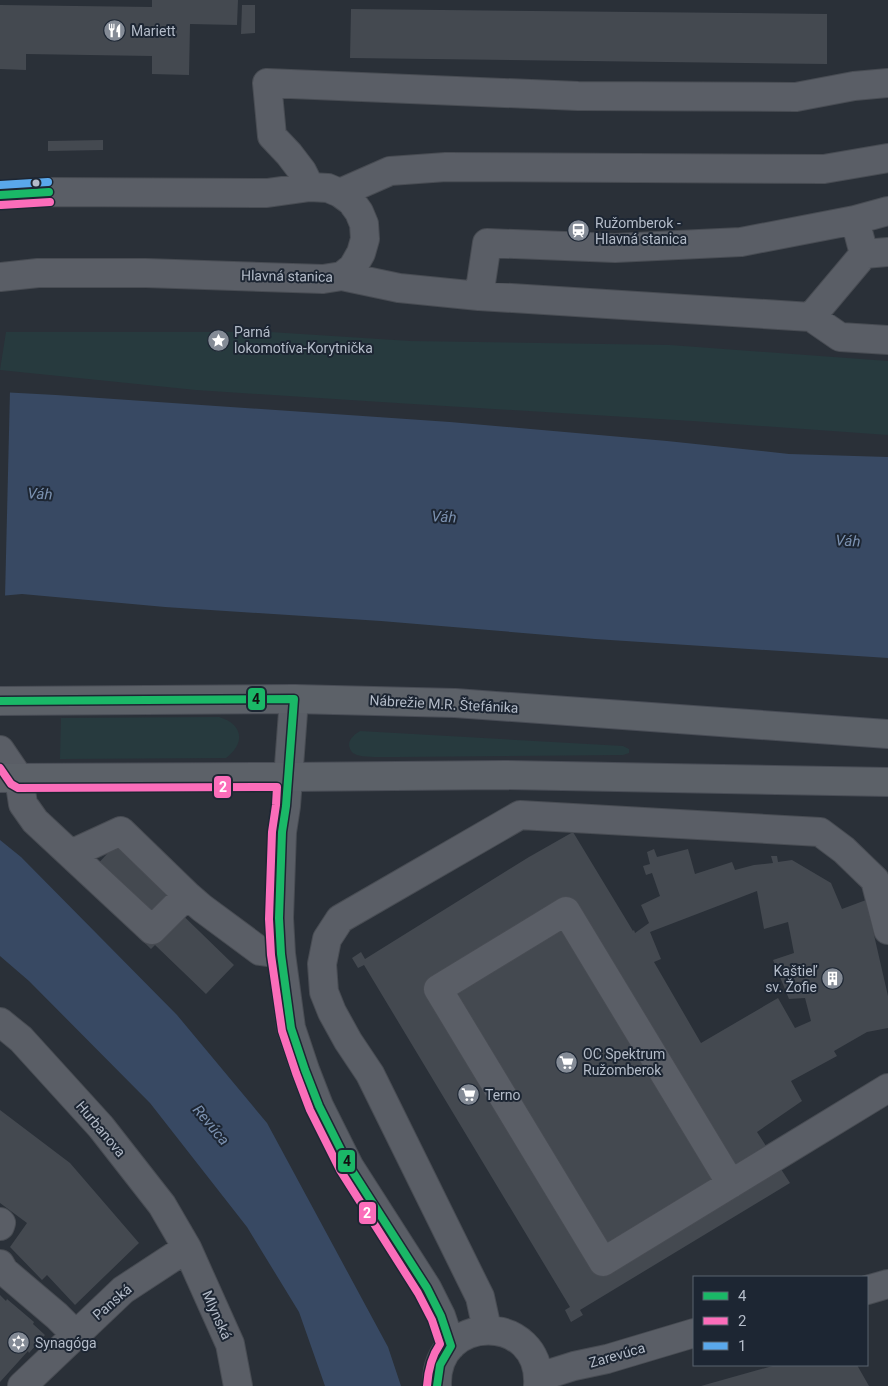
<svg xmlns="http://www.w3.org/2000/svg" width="888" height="1386" font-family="Roboto,sans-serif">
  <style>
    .green { fill: #273a3e }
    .water { fill: #384963 }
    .pier { fill: #2a3038 }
    .building { fill: #444950; fill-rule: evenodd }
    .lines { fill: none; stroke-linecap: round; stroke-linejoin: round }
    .minor-casing { stroke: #484c53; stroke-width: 30 }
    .major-casing { stroke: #484c55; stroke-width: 30 }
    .minor { stroke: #5a5e66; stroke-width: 28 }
    .major { stroke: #5c6168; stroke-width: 28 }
    .bus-1-casing { stroke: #1d2633; stroke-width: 11 }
    .bus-2-casing { stroke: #1d2633; stroke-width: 11 }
    .bus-3-casing { stroke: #1d2633; stroke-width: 11 }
    .bus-1 { stroke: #1ab867; stroke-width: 8 }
    .bus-2 { stroke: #fb6dba; stroke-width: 8 }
    .bus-3 { stroke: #5aa8eb; stroke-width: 8 }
    .bus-dot { fill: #b4bcc9; stroke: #1d2633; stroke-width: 2 }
    .labels { text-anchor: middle; stroke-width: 4; stroke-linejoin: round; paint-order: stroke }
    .poi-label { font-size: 14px; fill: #b4bcc9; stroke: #1d2633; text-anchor: start }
    .street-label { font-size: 14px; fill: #b4bcc9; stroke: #1d2633 }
    .water-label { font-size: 15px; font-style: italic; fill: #7c92b1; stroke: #1d2633 }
    .line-badge { stroke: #1d2633; stroke-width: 2 }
    .badge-label { font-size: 14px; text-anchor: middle; font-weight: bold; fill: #fff }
    .pale-badge-label { font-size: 14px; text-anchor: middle; font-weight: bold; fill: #111 }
  </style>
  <rect width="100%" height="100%" fill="#2a3038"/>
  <!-- green -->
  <path class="green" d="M6,332H270L410,341L670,345L888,361V435L692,421L381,402L196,390L0,370Z
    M219,717C243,724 246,743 226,758L60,759L61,718Z
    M360,731L623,746L629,749V753L623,755L396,757C388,757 360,758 355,754C351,753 349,747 349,744C350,738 355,734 360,731Z"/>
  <!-- water -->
  <path class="water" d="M0,392L56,395L450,422L667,441L789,454L888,457V658L595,639L381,621L165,607L22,594L0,596Z
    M0,840L21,857L177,1015L267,1123L388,1347L401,1386H325L299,1312L247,1227L150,1103L29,981L0,956Z"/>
  <!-- pier -->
  <path class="pier" d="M0,390H10L5,598H0Z"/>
  <!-- building -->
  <path class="building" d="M152,0H238L237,25L190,24L189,75L152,74V56L26,54V70L0,69V5L152,7Z
    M242,5H255V33L241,34Z
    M351,9L827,14V64L350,58Z
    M103,140V150L48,151V141Z
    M132,827L185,877L165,898L234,965L206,994L155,945L151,949L81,882Z
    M573,832L633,931L634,930L635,933L649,923L641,905L660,896L652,873L646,875L643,866L650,864L647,852L654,849L657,857L688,849L695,874L732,862L735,870L754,865L773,863L771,856H777L778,862L792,860L831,883L842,909L866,900L888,996V1028L867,1032L834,1051L837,1056L791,1081L802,1101L757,1132L790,1183L580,1310L583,1315L571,1322L565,1310L570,1307L364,965L358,968L352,958L361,952L365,959L529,857ZM757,891L764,929L788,922L794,953L773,960L789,999L805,998L811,1021L795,1028L778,998L701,1043L654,962L661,959L650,932Z
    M0,1110L70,1163L139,1243L75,1305L47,1275L42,1280L10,1247L27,1223L0,1203Z
    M0,1295L6,1301L7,1299L34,1322L33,1324L45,1335L29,1353L28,1351L0,1382Z
    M776,1365H857L869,1386H701Z"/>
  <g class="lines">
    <defs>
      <path id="minor" d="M310,187L302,171L289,154L272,136L267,83L578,96L796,97L854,86L888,83
        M340,193L390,171L446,167L824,169L888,158
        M0,195L49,192L267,193L310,187L328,188L340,193L351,201L359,212L364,224L365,239L361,253L353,267L342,276L323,279L146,273H38L0,277
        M855,220L888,211
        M864,254L888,252
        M342,276L399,288L479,296L811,317
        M479,296L487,243L615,248L741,242L855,220L864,254L811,317
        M811,317L840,337L888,340
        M294,699L286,806L282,832L279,918L281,954L291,1028L305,1070L319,1106L349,1166L427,1288L441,1316L451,1346
        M0,750L19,778L23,804L35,821L152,930L187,895L202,908L260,951L281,954
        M71,854L121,831L187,895
        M0,1022L21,1039L101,1127L162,1205L187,1248L230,1344L238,1386
        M731,1184L566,911L438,989L603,1262L888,1088
        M0,1222L1,1223L0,1226
        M0,1264L4,1271L57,1316L75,1334
        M867,1290L888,1284
        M487,1329L480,1297L370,1074L348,1041L332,1012L324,992L322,964L327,939L340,919L520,815L820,832L844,850L875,880L888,930
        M539,1377L574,1366L607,1359L694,1333
        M22,1386L123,1290L187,1248
        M437,1386C434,1312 543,1312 538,1386"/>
      <path id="major" d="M0,701L294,699L455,703L888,734
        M0,778L287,777L503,775L888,782"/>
    </defs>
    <!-- minor casing -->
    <use href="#minor" class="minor-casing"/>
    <!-- major casing -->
    <use href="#major" class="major-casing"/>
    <!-- minor -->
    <use href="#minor" class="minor"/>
    <!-- major -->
    <use href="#major" class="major"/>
    <defs>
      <path id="bus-1" d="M0,195L49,192
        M0,701L294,699L286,806L282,832L279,918L281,954L291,1028L305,1070L319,1106L349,1166L427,1288L441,1316L451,1346L440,1365L437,1386"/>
      <path id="bus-2" d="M1,205L50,202
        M0,768L11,784L18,788L277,787L276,805L272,832L269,919L271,955L282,1031L296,1073L310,1110L340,1170L418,1293L432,1320L440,1344C431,1357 428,1370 427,1386"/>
      <path id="bus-3" d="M0,185L48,182"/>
    </defs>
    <!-- bus-1 casing -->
    <use href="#bus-1" class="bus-1-casing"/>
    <!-- bus-2 casing -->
    <use href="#bus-2" class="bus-2-casing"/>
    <!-- bus-3 casing -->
    <use href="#bus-3" class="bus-3-casing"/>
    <!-- bus-1 -->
    <use href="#bus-1" class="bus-1"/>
    <!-- bus-2 -->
    <use href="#bus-2" class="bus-2"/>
    <!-- bus-3 -->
    <use href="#bus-3" class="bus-3"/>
  </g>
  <!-- icons -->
  <defs>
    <symbol id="restaurant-disc" viewBox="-11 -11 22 22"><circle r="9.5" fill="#848b96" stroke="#1d2633"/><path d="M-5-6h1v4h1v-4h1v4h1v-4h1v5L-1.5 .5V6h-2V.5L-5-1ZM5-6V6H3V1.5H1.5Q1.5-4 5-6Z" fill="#fff"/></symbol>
    <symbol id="station-disc" viewBox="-11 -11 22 22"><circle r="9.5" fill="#848b96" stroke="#1d2633"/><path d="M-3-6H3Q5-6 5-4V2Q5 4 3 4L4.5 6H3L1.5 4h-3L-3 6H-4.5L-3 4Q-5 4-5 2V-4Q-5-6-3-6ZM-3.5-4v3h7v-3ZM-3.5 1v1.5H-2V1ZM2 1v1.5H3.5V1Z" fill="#fff"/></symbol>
    <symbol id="sight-disc" viewBox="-11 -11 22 22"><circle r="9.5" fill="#848b96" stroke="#1d2633"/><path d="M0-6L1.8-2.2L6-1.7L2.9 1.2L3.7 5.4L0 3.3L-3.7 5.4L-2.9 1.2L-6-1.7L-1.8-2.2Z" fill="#fff"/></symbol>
    <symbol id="building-disc" viewBox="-11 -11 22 22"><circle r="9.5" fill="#848b96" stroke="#1d2633"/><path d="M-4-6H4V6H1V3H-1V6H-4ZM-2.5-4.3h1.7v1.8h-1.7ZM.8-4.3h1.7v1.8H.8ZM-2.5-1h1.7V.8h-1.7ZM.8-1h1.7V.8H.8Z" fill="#fff"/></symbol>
    <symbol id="supermarket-disc" viewBox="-11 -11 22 22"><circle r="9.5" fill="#848b96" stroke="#1d2633"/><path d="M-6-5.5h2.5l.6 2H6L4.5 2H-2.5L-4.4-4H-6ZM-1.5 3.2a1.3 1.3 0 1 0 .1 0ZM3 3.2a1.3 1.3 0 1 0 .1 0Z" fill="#fff"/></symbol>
    <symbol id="synagogue-disc" viewBox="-11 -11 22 22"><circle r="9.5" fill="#848b96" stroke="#1d2633"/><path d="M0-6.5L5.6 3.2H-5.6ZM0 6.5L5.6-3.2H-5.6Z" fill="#fff"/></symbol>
  </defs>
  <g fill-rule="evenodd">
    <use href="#restaurant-disc" x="102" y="18" width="25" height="25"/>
    <use href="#station-disc" x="566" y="218" width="25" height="25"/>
    <use href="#sight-disc" x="206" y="328" width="25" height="25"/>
    <use href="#building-disc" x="820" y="966" width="25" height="25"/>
    <use href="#supermarket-disc" x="554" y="1050" width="25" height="25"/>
    <use href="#supermarket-disc" x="456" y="1082" width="25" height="25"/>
    <use href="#synagogue-disc" x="6" y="1330" width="25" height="25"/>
  </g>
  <!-- markers -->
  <circle class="bus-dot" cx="36" cy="183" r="4.5"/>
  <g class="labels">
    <!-- poi labels -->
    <g class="poi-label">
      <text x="131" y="36">Mariett</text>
      <text x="595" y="228">Ružomberok -<tspan x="595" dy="16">Hlavná stanica</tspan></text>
      <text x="234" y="337">Parná<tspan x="234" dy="16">lokomotíva-Korytnička</tspan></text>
      <text x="817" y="976" text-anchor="end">Kaštieľ<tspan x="817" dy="16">sv. Žofie</tspan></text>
      <text x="583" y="1059">OC Spektrum<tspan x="583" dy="16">Ružomberok</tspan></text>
      <text x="485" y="1100">Terno</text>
      <text x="35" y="1348">Synagóga</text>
    </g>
    <!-- street labels -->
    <g class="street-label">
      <text transform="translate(287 276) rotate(1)" y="5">Hlavná stanica</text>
      <text transform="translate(444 704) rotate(3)" y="5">Nábrežie M.R. Štefánika</text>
      <text transform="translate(101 1129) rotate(50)" y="5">Hurbanova</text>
      <text transform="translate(112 1302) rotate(-41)" y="5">Panská</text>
      <text transform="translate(217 1315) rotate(66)" y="5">Mlynská</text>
      <text transform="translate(617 1355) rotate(-16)" y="5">Zarevúca</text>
    </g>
    <!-- water labels -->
    <g class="water-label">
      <text transform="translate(40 494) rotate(3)" y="5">Váh</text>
      <text transform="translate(444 517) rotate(3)" y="5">Váh</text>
      <text transform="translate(848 541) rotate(3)" y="5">Váh</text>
      <text transform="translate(211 1125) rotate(50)" y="5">Revúca</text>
    </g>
  </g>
  <g class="line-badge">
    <rect x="247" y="687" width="19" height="24" rx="5" fill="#1ab867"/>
    <rect x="213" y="775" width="19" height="24" rx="5" fill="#fb6dba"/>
    <rect x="337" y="1149" width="19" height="24" rx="5" fill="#1ab867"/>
    <rect x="358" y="1201" width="19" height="24" rx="5" fill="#fb6dba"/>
  </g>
  <g class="badge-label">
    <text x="223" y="792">2</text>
    <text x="367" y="1218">2</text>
  </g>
  <g class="pale-badge-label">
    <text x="256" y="704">4</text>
    <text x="347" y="1166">4</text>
  </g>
  <!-- legend -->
  <rect x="693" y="1276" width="175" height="90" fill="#1d2633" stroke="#59626f"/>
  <rect x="703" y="1292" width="25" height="8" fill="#1ab867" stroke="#59626f"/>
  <text x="738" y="1301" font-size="15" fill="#b4bcc9">4</text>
  <rect x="703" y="1317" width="25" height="8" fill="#fb6dba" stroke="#59626f"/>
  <text x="738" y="1326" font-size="15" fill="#b4bcc9">2</text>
  <rect x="703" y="1342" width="25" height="8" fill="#5aa8eb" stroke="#59626f"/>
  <text x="738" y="1351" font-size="15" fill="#b4bcc9">1</text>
</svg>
